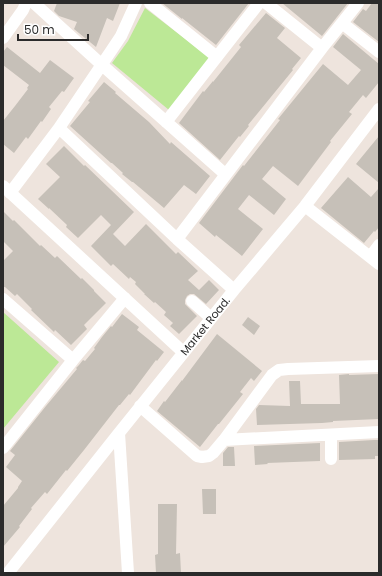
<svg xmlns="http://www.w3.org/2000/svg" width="382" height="576" font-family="Poppins,sans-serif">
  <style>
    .green { fill: #bce896 }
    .building { fill: #c6c0b8 }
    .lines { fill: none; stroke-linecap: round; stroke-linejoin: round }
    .minor { stroke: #fff; stroke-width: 12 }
    .labels { text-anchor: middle; stroke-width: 3; stroke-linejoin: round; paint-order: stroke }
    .street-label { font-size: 11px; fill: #2b2b2b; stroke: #fff }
  </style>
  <rect width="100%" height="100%" fill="#eee4dd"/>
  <!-- green -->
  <path class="green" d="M145,8L210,58L169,110L112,63L128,41Z
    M3,312L59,362L3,429Z"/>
  <!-- building -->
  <path class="building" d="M57,3H120L113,21L107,18L96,47L74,29L77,22L59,16L54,11Z
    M162,3H249L216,45L182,18V19Z
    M282,3H348L322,36Z
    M372,3H379V42L353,22L363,9L366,11Z
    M266,13L285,28L277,38L301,58L292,69L293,70L248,125L249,126L240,137L239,136L220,160L179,123L203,91L204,92L213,81V82L241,47L239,45Z
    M343,34L379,64V82L366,98L363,95L349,112L352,114L330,141L331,142L298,186L273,166L262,179L286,199L274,215L249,195L238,209L263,229L242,256L216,235L215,237L199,223L243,165L244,166L280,120L278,119L323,64L348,85L361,70L333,47Z
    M7,47L40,73L50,60L74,78L64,92L62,91L49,107L51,109L42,122L41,121L28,139L26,137L14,153L3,144V121L15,106L28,89L27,88L29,85L3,65V52Z
    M104,82L116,92L115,93L149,122L170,144L171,142L210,176L196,194L184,185L164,208L133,182H132L122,174L123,173L112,163H111L70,126L90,102L88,101Z
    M379,136V183L356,164Z
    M64,146L84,166L85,165L134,212L113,234L125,246L146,224L176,254L178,252L198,271L188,280L199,290L209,280L219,290L206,304L194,294H190L187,296L185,300V304L197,316L179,334L170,326L173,323L164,315L166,312L155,302L154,303L144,294H145L135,284L136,282L130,277L129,279L113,264L111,266L91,246L111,225L101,215L78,238L66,227L67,225L49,208V209L38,199L60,177L46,164Z
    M348,177L371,197L379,188V227L375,232L374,231L364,243L321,208Z
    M3,211L13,221L14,220L40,246L41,245L55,258L57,256L81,279L82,278L94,290V291L106,303L84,325L87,329L71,345L55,330L54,332L31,310L32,309L17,294L15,296L5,287H3V261L13,251L3,241Z
    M122,314L139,327L137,330L164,352L157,361L156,360L130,395L129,394L120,405H119L84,450L67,471L66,470L47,494L45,492L31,508L32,509L19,526L20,527L3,547V506L18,488V487L22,481L6,467L15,455L10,451L46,406L77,369L76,368L79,365L83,360L85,361L95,349L94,348L102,337L111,326L112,327Z
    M248,317L260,326L254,335L242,325Z
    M217,334L262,371L254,381L251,378L240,392L243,394L219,424H218L200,447L157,411L164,401L165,402L182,380V381Z
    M349,374V375L379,374V419L333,421V422L322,423L257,425L256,409L259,405L290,406L289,381H300L301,404H340L339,375Z
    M374,440H379V456H375V459L339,460V442Z
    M320,443V461L267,463L268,464L255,465L254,446Z
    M228,447H234L235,466H223V453Z
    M202,489H216V514H203Z
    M158,504H177L176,554L180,553L181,573H156L155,555L158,554Z"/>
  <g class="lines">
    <!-- minor -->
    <path class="minor" d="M34,3L102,65L225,174
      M150,3L217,57
      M266,3L322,48
      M342,23L379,52
      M3,38L23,10L26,3
      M166,122L259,3
      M59,128L177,239L234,290
      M3,186L183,352
      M10,193L59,128L111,51L121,36L136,3
      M305,206L379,264
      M177,239L322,48L358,3
      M370,257L379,245
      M3,299L73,360
      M192,301L211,318
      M140,406L197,456L202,457L209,456L213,453L224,440L272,375L279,370L288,369L379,366
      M331,435V459
      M224,440L379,432
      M3,448L73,360L125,298
      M8,573L119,433
      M128,573L119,433L234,290L305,206L379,109"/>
  </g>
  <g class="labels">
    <!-- street labels -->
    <g class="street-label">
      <text transform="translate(205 326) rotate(-51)" y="4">Market Road.</text>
    </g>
  </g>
  <!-- border -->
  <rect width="382" height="576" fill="none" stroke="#2b2b2b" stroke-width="8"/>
  <!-- scale -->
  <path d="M18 34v6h70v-6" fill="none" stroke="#2b2b2b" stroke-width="2"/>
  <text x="24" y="34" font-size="12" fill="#2b2b2b" stroke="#ffffff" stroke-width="3" paint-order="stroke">50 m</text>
</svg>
